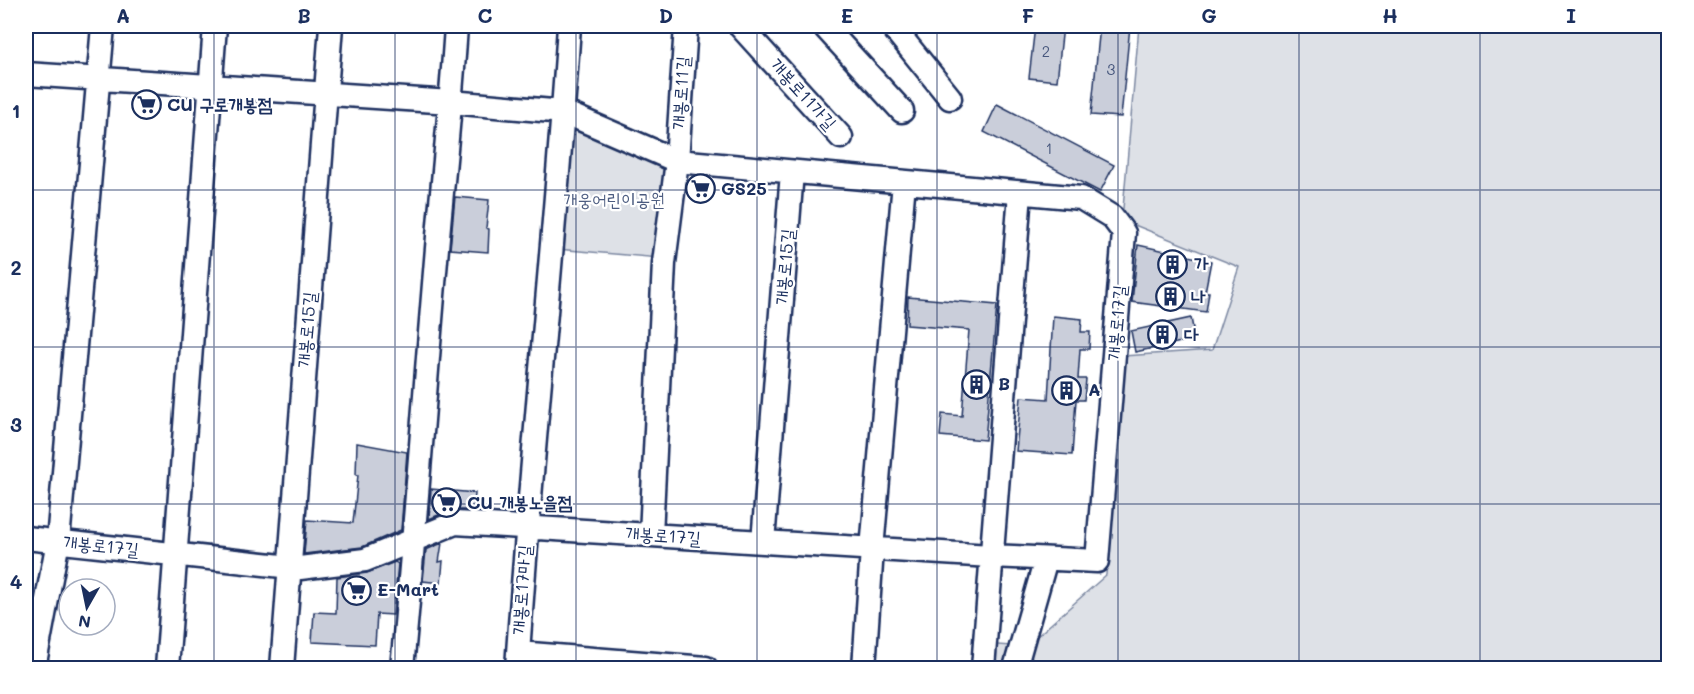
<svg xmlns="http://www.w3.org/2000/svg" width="1694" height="694" font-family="Mali,'Poor Story',sans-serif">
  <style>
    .green { fill: #dee1e7; stroke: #7c88a2; stroke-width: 1.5 }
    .building { fill: #caceda; stroke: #1b2f5e; stroke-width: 1.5 }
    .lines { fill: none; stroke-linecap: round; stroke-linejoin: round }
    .minor-casing { stroke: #1b2f5e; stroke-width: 27 }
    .minor { stroke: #fff; stroke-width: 22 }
    .grid { fill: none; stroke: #1b2f5e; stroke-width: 1.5; stroke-opacity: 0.55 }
    .labels { text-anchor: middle; stroke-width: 4.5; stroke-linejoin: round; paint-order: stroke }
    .number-label { font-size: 15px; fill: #47577d }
    .street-label { font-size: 18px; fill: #1b2f5e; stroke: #fff }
    .poi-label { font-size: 18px; font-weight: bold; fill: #1b2f5e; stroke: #fff; text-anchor: start }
    .park-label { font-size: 18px; fill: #4c5c80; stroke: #fff }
    .neatline { fill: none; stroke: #1b2f5e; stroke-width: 2 }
    .grid-label { font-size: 20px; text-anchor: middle; font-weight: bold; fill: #1b2f5e }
  </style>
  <rect width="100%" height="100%" fill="#fff"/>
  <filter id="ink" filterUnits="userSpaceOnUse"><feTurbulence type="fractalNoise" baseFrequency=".0167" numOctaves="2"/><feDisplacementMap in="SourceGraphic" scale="12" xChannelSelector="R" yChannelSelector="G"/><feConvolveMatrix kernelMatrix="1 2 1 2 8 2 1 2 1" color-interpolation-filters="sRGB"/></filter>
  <g filter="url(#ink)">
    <!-- green -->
    <path class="green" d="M1139,26H1668V668H983L984,644L1025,647L1106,575L1123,356L1212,350L1239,267L1122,220Z
      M566,119L672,166L660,258L557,249Z"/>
    <!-- building -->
    <path class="building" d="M1035,26H1063L1057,81L1029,78Z
      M1100,26H1130L1121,117L1091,115Z
      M997,104L1114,165L1100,192L984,132Z
      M455,197L489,200L486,228L489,229L488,252L450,249Z
      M1138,245L1211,261L1205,292H1209L1206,312L1132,302Z
      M908,297L997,305L985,440L940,436L942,414L962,416L969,330L907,325Z
      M1053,316L1082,319L1081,332H1090L1089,349H1080L1078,379H1086L1084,400H1076L1072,455L1016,451L1021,397L1048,399Z
      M1191,318L1195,339L1135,352L1131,331Z
      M357,443L407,452L401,530L362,547L304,554L307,520L353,523L358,475H356Z
      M431,489L475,493L474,510H450L429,519Z
      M442,543L439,562L443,561L441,583L423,581L426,550Z
      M395,562L398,564L393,615L377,614L375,645L312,642L314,612L336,613L337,577L367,573Z"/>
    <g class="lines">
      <defs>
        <path id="minor" d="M740,26L841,137
          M824,26L902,111
          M892,26L950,98
          M26,74L451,102L564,112L677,161L1081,198L1112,217L1124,233L1097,561L991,556L455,523L365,560L300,568L26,538
          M651,535L664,263L677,161L686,26
          M763,542L792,172
          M518,653L706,668
          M34,668L58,541L103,26
          M167,668L215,26
          M282,668L331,26
          M402,668C416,521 426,373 439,225C445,158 452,92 456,26
          M517,668C531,454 555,240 569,26
          M864,668L872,549L904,182
          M983,668L1020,193
          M1015,668L1046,559"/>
      </defs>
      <!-- minor casing -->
      <use href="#minor" class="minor-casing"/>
      <!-- minor -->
      <use href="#minor" class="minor"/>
    </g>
  </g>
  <!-- grid -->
  <path class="grid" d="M214,26V668M395,26V668M576,26V668M757,26V668M937,26V668M1118,26V668M1299,26V668M1480,26V668M26,190H1668M26,347H1668M26,504H1668"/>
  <!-- icons -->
  <defs>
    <symbol id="supermarket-ring" viewBox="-11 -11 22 22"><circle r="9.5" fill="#fff" stroke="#1b2f5e" stroke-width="1.5"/><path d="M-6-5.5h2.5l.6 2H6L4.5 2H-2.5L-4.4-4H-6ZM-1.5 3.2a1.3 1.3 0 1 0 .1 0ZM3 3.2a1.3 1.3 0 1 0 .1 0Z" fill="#1b2f5e"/></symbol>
    <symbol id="building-ring" viewBox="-11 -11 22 22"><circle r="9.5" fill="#fff" stroke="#1b2f5e" stroke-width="1.5"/><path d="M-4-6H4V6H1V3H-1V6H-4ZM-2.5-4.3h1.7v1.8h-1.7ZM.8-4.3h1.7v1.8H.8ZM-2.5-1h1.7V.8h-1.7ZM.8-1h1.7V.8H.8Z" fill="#1b2f5e"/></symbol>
  </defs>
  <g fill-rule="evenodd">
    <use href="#supermarket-ring" x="130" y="88" width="33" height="33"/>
    <use href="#supermarket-ring" x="684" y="172" width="33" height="33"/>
    <use href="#building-ring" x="1156" y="248" width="33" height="33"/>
    <use href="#building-ring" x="1154" y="280" width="33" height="33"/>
    <use href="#building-ring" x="1146" y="318" width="33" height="33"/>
    <use href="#building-ring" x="960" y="368" width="33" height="33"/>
    <use href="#building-ring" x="1050" y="374" width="33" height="33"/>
    <use href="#supermarket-ring" x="430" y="486" width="33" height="33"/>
    <use href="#supermarket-ring" x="340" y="574" width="33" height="33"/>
  </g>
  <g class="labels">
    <!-- number labels -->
    <g class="number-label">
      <text x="1046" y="57">2</text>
      <text x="1111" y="75">3</text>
      <text x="1049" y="154">1</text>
    </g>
    <!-- street labels -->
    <g class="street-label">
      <text transform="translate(681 93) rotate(-86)" y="6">개봉로11길</text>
      <text transform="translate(803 94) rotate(48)" y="6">개봉로11가길</text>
      <text transform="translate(785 267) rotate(-85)" y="6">개봉로15길</text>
      <text transform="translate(1117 323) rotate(-85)" y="6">개봉로17길</text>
      <text transform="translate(307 330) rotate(-85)" y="6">개봉로15길</text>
      <text transform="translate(663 536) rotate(4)" y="6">개봉로17길</text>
      <text transform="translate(101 546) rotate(6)" y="6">개봉로17길</text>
      <text transform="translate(522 590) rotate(-86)" y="6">개봉로17마길</text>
    </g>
    <!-- poi labels -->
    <g class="poi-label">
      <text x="167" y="111">CU 구로개봉점</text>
      <text x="721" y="195">GS25</text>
      <text x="1194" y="270">가</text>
      <text x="1191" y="303">나</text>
      <text x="1184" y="341">다</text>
      <text x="998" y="390">B</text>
      <text x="1088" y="396">A</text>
      <text x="467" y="509">CU 개봉노을점</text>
      <text x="377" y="596">E-Mart</text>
    </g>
    <!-- park labels -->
    <g class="park-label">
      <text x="614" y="206">개웅어린이공원</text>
    </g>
  </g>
  <!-- margin -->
  <rect width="1694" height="694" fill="none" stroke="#fff" stroke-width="66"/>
  <!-- north arrow -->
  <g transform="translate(87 607) rotate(189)"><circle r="28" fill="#ffffff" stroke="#a4acbf" stroke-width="1.5"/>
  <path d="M0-4.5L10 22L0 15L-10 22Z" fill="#1b2f5e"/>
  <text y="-9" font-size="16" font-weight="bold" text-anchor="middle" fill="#1b2f5e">N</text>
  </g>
  <rect x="33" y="33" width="1628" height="628" class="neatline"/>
  <g class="grid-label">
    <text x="123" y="23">A</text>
    <text x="304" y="23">B</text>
    <text x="485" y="23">C</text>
    <text x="666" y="23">D</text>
    <text x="847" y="23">E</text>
    <text x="1028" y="23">F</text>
    <text x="1209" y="23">G</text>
    <text x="1390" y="23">H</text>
    <text x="1571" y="23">I</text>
    <text x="16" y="118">1</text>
    <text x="16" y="275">2</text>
    <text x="16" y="432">3</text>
    <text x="16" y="589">4</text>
  </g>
</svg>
